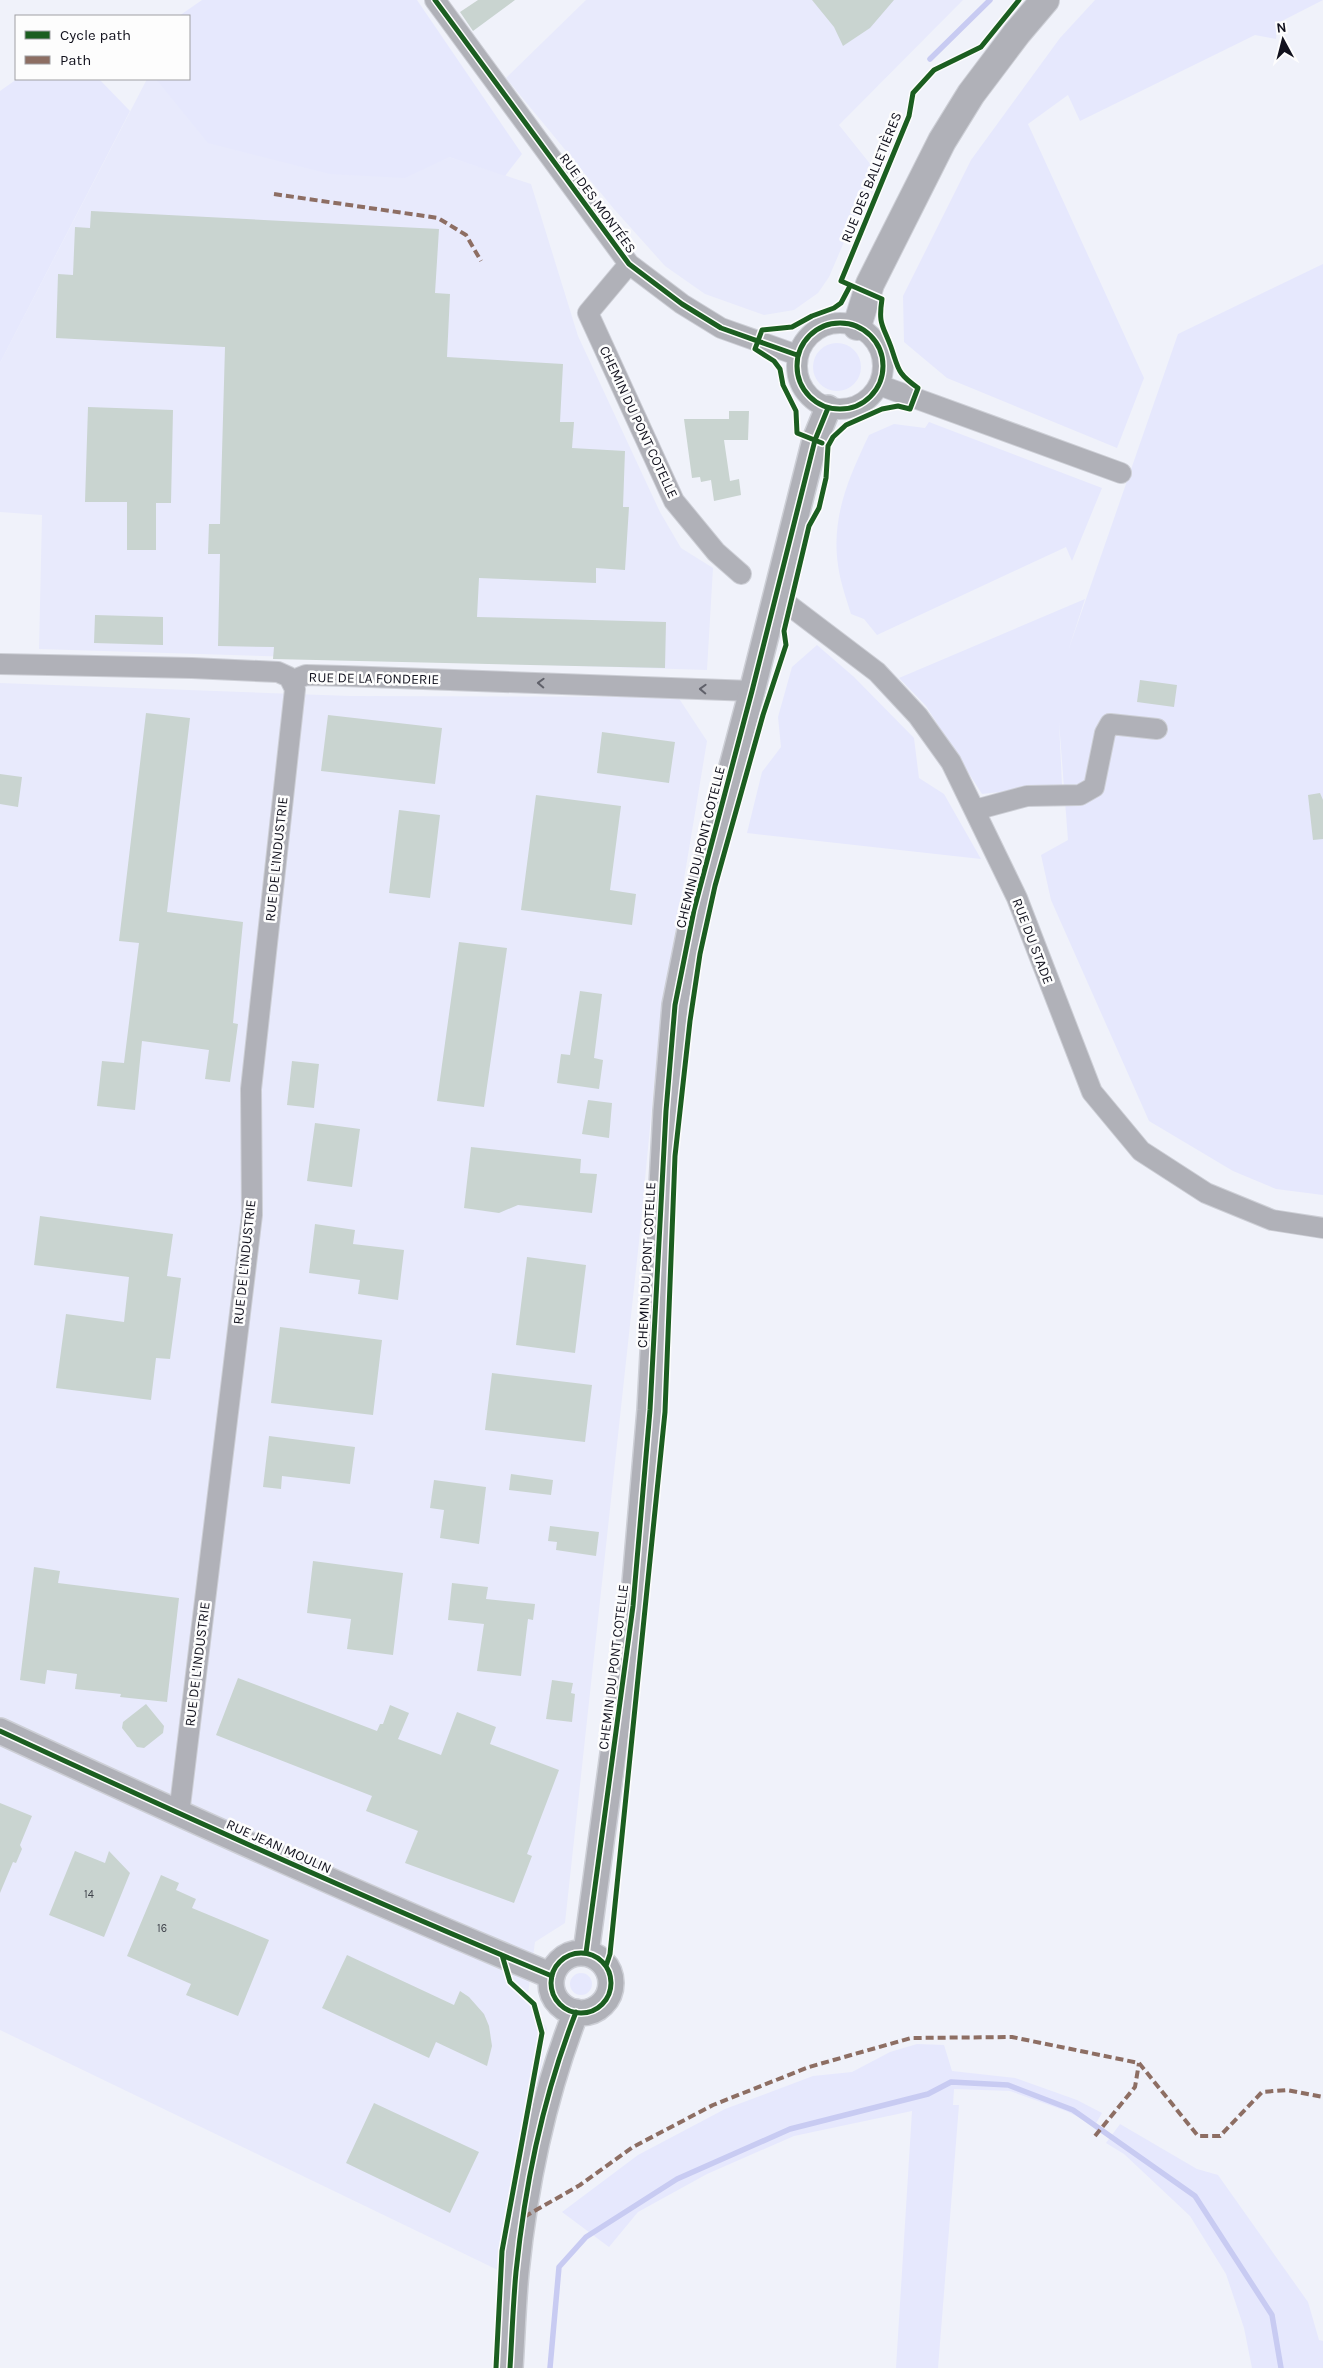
<svg xmlns="http://www.w3.org/2000/svg" width="1323" height="2368" font-family="Karla,sans-serif">
  <style>
    .built { fill: #e8eafc }
    .green { fill: #e6e8fd }
    .lines { fill: none; stroke-linecap: round; stroke-linejoin: round }
    .stream { stroke: #c8cbf2; stroke-width: 5.5 }
    .building { fill: #c9d4d0 }
    .minor-casing { stroke: #cdcfd6; stroke-width: 22 }
    .tertiary-casing { stroke: #cdcfd6; stroke-width: 28 }
    .secondary-casing { stroke: #cdcfd6; stroke-width: 30 }
    .minor { stroke: #b0b1b8; stroke-width: 20 }
    .tertiary { stroke: #b0b1b8; stroke-width: 25 }
    .secondary { stroke: #b0b1b8; stroke-width: 28 }
    .quiet { stroke: #8d6e63; stroke-width: 4; stroke-dasharray: 8 4; stroke-linecap: butt }
    .cycleway-casing { stroke: #fdfdfd; stroke-width: 8 }
    .cycleway { stroke: #1b5e20; stroke-width: 5 }
    .oneway { stroke: #60616a }
    .labels { text-anchor: middle; stroke-width: 5; stroke-linejoin: round; paint-order: stroke }
    .number-label { font-size: 11px; fill: #3f424a }
    .street-label { font-size: 14px; fill: #11111d; stroke: #fdfdfd }
  </style>
  <rect width="100%" height="100%" fill="#f0f2fa"/>
  <!-- built -->
  <path class="built" d="M586,0H963L839,125L875,170L829,277L818,293L794,310L764,315L705,294L665,266L614,209L506,78Z
    M147,79H175L449,157L531,184L578,336L660,512L681,548L713,568L707,670L39,649L42,515L0,512V363Z
    M0,683L350,696L678,697L707,741L660,1023L639,1242L565,1923L535,1942L527,2001L547,2028L518,2212L504,2273L0,2030Z"/>
  <!-- green -->
  <path class="green" d="M202,0H417L522,154L505,176L449,157L405,178L330,174L208,143L156,79H189V16H179Z
    M1095,0H1323L1278,23L1276,39L1255,35L1080,121L1068,95L1028,124L1144,378L1117,448L947,378L904,342L903,296L971,160L1060,38Z
    M17,79H99L130,111L0,363V91Z
    M1323,264V1195L1276,1189L1233,1171L1149,1121L1051,900L1041,855L1068,840L1059,722L1062,785L982,794L926,706L899,678L1085,599L1068,651L1178,334Z
    M813 367a24 24 0 1 1 48 0a24 24 0 1 1-48 0Z
    M929,422L1102,488L1072,561L1066,547L877,635L864,619L851,614C846,598 840,581 838,565C831,517 849,477 869,435L894,424L925,428Z
    M817,645L854,677L914,738L919,778L944,794L981,859L747,833L762,772L781,747L778,717L792,667Z
    M570 1984a11 11 0 1 1 22 0a11 11 0 1 1-22 0Z
    M917,2044L944,2045L952,2071L1015,2078L1077,2100L1102,2113L1095,2125L1066,2111L1010,2091L954,2089L953,2105H959L938,2368H896L912,2111L794,2136L707,2174L638,2212L609,2247L562,2212L638,2155L725,2109L813,2076L852,2072L890,2052Z
    M1120,2124L1197,2169L1218,2175L1308,2302L1319,2340L1323,2341V2368H1252L1244,2328L1226,2274L1190,2216L1124,2154L1106,2143Z"/>
  <g class="lines">
    <!-- stream -->
    <path class="stream" d="M930,59L990,0
      M550,2368L559,2267L586,2237L677,2179L790,2129L928,2094L951,2082L1008,2085L1073,2110L1195,2196L1272,2315L1281,2368"/>
  </g>
  <!-- building -->
  <path class="building" d="M478,0H515L473,31L460,12Z
    M812,0H894L870,28L843,46L834,27Z
    M91,211L439,229L435,293L450,294L447,357L563,364L560,422H574L572,448L625,451L623,507H629L625,570L596,568V583L479,578L477,617L666,622L665,668L273,659L274,647L218,646L220,554H208L209,524H220L225,347L56,338L58,274L73,275L75,227L90,228Z
    M88,407L173,410L171,503H156V550H127V502H85Z
    M729,411H749L748,440H724L730,481L739,479L741,495L714,501L711,480L701,482L700,477L692,478L684,419H729Z
    M95,615L163,617V645L94,643Z
    M1140,680L1177,685L1174,707L1137,702Z
    M146,713L190,718L167,912L243,922L233,1023L238,1024L230,1082L205,1079L209,1050L142,1041L135,1110L97,1106L102,1061L124,1063L139,943L119,941Z
    M328,715L442,728L435,784L321,771Z
    M602,732L675,742L669,783L597,773Z
    M0,774L22,777L18,807L0,804Z
    M1320,793L1323,800V839L1313,840L1308,795Z
    M536,795L621,806L610,890L636,894L632,925L521,910Z
    M399,810L440,815L430,898L389,893Z
    M459,942L507,948L484,1107L437,1101Z
    M580,991L602,994L594,1058L603,1060L599,1089L557,1083L561,1054L570,1055Z
    M292,1061L319,1064L314,1108L287,1105Z
    M588,1100L612,1103L609,1138L582,1134Z
    M315,1123L360,1129L352,1187L307,1181Z
    M471,1147L581,1159L580,1173L597,1174L592,1213L518,1205L499,1213L464,1208Z
    M40,1216L173,1234L167,1276L181,1278L170,1359L156,1358L151,1400L56,1388L66,1314L124,1322L129,1277L34,1265Z
    M315,1224L355,1230L353,1244L404,1250L398,1300L358,1294L360,1280L309,1273Z
    M527,1257L586,1265L575,1353L516,1345Z
    M280,1327L382,1340L373,1415L271,1403Z
    M492,1373L592,1385L585,1442L485,1430Z
    M269,1436L355,1447L350,1484L282,1476L281,1489L263,1487Z
    M511,1474L553,1480L551,1495L509,1490Z
    M434,1480L486,1487L479,1544L440,1538L444,1510L430,1508Z
    M550,1526L599,1532L596,1556L556,1550L557,1542L548,1541Z
    M313,1561L403,1573L393,1655L347,1649L351,1619L307,1613Z
    M34,1567L60,1571L58,1583L179,1598L167,1702L120,1697L121,1694L75,1689L77,1674L47,1670L45,1684L20,1680Z
    M452,1583L488,1587L486,1599L535,1604L533,1620L528,1619L521,1676L477,1671L484,1624L448,1620Z
    M238,1678L377,1731L380,1724H383L390,1705L409,1713L398,1739L441,1755L457,1712L496,1727L490,1744L559,1770L527,1854L532,1856L514,1903L405,1863L418,1831L366,1811L372,1796L216,1735Z
    M552,1680L573,1683L571,1693L575,1694L572,1722L546,1719Z
    M146,1704L164,1726L163,1733L144,1748L137,1747L122,1728L123,1722Z
    M0,1803L32,1816L20,1845L22,1849L16,1863L13,1862L0,1893Z
    M75,1851L105,1863L109,1851L130,1873L104,1937L49,1915Z
    M161,1875L179,1883L176,1890L196,1899L192,1908L269,1940L238,2016L186,1995L191,1984L127,1956Z
    M347,1955L454,2005L460,1991L469,1997L484,2014L489,2026L492,2046L487,2066L436,2042L429,2058L322,2008Z
    M374,2103L479,2152L450,2213L346,2163Z"/>
  <g class="lines">
    <defs>
      <path id="minor" d="M435,0L629,264L682,304L721,328L797,355
        M629,264L588,313L674,501L716,552L741,574
        M797 366a43 43 0 1 1 86 0a43 43 0 1 1-86 0Z
        M879,385L1121,473
        M775,598L790,606L877,672L918,716L951,762L1017,898L1092,1092L1141,1151L1206,1193L1272,1220L1323,1228
        M0,664L192,668L278,672L289,677L295,689L251,1089L252,1215L179,1814
        M291,681L306,675L343,676L752,691
        M975,810L1027,796L1080,795L1094,787L1105,733L1110,724L1157,729"/>
      <path id="tertiary" d="M0,1731C183,1816 366,1899 552,1976
        M586,1953L633,1606L650,1410L666,1111L675,1005L694,910L752,691L815,440L828,408
        M551 1983a30 30 0 1 1 60 0a30 30 0 1 1-60 0Z
        M510,2368C512,2336 513,2304 516,2272C525,2184 543,2096 576,2012"/>
      <path id="secondary" d="M857,326L870,284L942,141L971,94L1017,33L1045,0"/>
    </defs>
    <!-- minor casing -->
    <use href="#minor" class="minor-casing"/>
    <!-- tertiary casing -->
    <use href="#tertiary" class="tertiary-casing"/>
    <!-- secondary casing -->
    <use href="#secondary" class="secondary-casing"/>
    <!-- minor -->
    <use href="#minor" class="minor"/>
    <!-- tertiary -->
    <use href="#tertiary" class="tertiary"/>
    <!-- secondary -->
    <use href="#secondary" class="secondary"/>
    <!-- quiet -->
    <path class="quiet" d="M274,194L438,218L466,235L481,261
      M1095,2136L1135,2087L1139,2063
      M524,2217L580,2185L633,2147L713,2105L809,2067L911,2038L1012,2037L1139,2063L1198,2136H1220L1262,2092L1287,2090L1323,2097"/>
    <defs>
      <path id="cycleway" d="M435,0L629,264L682,304L721,328L797,355
        M797 366a43 43 0 1 1 86 0a43 43 0 1 1-86 0Z
        M822,443L797,433L796,411L783,385L780,369L774,361L755,349L762,330L792,327L812,316L834,308L841,303L850,286
        M0,1731C183,1816 366,1899 552,1976
        M586,1953L633,1606L650,1410L666,1111L675,1005L694,910L752,691L815,440L828,408
        M551 1983a30 30 0 1 1 60 0a30 30 0 1 1-60 0Z
        M606,1966L610,1954L665,1412L675,1156L690,1021L700,954L715,886L763,715L786,645L784,631L809,526L819,508L826,478L828,446L833,437L846,425L882,409L898,406L910,409L918,388C897,373 899,370 891,347C883,325 878,325 882,299L841,281L909,116L913,93L934,70L981,47L1019,0
        M496,2368L502,2251L542,2033L534,2004L510,1982L502,1955
        M510,2368C512,2336 513,2304 516,2272C525,2184 543,2096 576,2012"/>
    </defs>
    <!-- cycleway casing -->
    <use href="#cycleway" class="cycleway-casing"/>
    <!-- cycleway -->
    <use href="#cycleway" class="cycleway"/>
  </g>
  <!-- one-way arrows -->
  <defs><path id="oneway-chevron" d="M-2-3.5L2.5 0L-2 3.5" fill="none" stroke-width="1.6" stroke-linecap="round" stroke-linejoin="round" transform="scale(1.25)"/></defs>
  <g class="oneway">
    <use href="#oneway-chevron" transform="translate(541 683) rotate(-178)"/>
    <use href="#oneway-chevron" transform="translate(703 689) rotate(-178)"/>
  </g>
  <g class="labels">
    <!-- number labels -->
    <g class="number-label">
      <text x="89" y="1898">14</text>
      <text x="162" y="1932">16</text>
    </g>
    <!-- street labels -->
    <g class="street-label">
      <text transform="translate(871 177) rotate(-68)" y="5">RUE DES BALLETIÈRES</text>
      <text transform="translate(598 203) rotate(54)" y="5">RUE DES MONTÉES</text>
      <text transform="translate(639 422) rotate(65)" y="5">CHEMIN DU PONT COTELLE</text>
      <text transform="translate(374 678) rotate(1)" y="5">RUE DE LA FONDERIE</text>
      <text transform="translate(700 847) rotate(-76)" y="5">CHEMIN DU PONT COTELLE</text>
      <text transform="translate(276 859) rotate(-84)" y="5">RUE DE L'INDUSTRIE</text>
      <text transform="translate(1033 941) rotate(69)" y="5">RUE DU STADE</text>
      <text transform="translate(244 1262) rotate(-84)" y="5">RUE DE L'INDUSTRIE</text>
      <text transform="translate(646 1265) rotate(-87)" y="5">CHEMIN DU PONT COTELLE</text>
      <text transform="translate(197 1664) rotate(-83)" y="5">RUE DE L'INDUSTRIE</text>
      <text transform="translate(613 1667) rotate(-83)" y="5">CHEMIN DU PONT COTELLE</text>
      <text transform="translate(279 1846) rotate(24)" y="5">RUE JEAN MOULIN</text>
    </g>
  </g>
  <!-- legend -->
  <rect x="15" y="15" width="175" height="65" fill="#fdfdfd" stroke="#9f9fa3"/>
  <rect x="25" y="31" width="25" height="8" fill="#1b5e20" stroke="#9f9fa3"/>
  <text x="60" y="40" font-size="15" fill="#11111d">Cycle path</text>
  <rect x="25" y="56" width="25" height="8" fill="#8d6e63" stroke="#9f9fa3"/>
  <text x="60" y="65" font-size="15" fill="#11111d">Path</text>
  <!-- north arrow -->
  <g transform="translate(1283 40) rotate(353)" stroke="#fdfdfd" stroke-width="4" paint-order="stroke">
  <path d="M0-4L9 19L0 12L-9 19Z" fill="#11111d"/>
  <text y="-8" font-size="14" font-weight="bold" text-anchor="middle" fill="#11111d">N</text>
  </g>
</svg>
